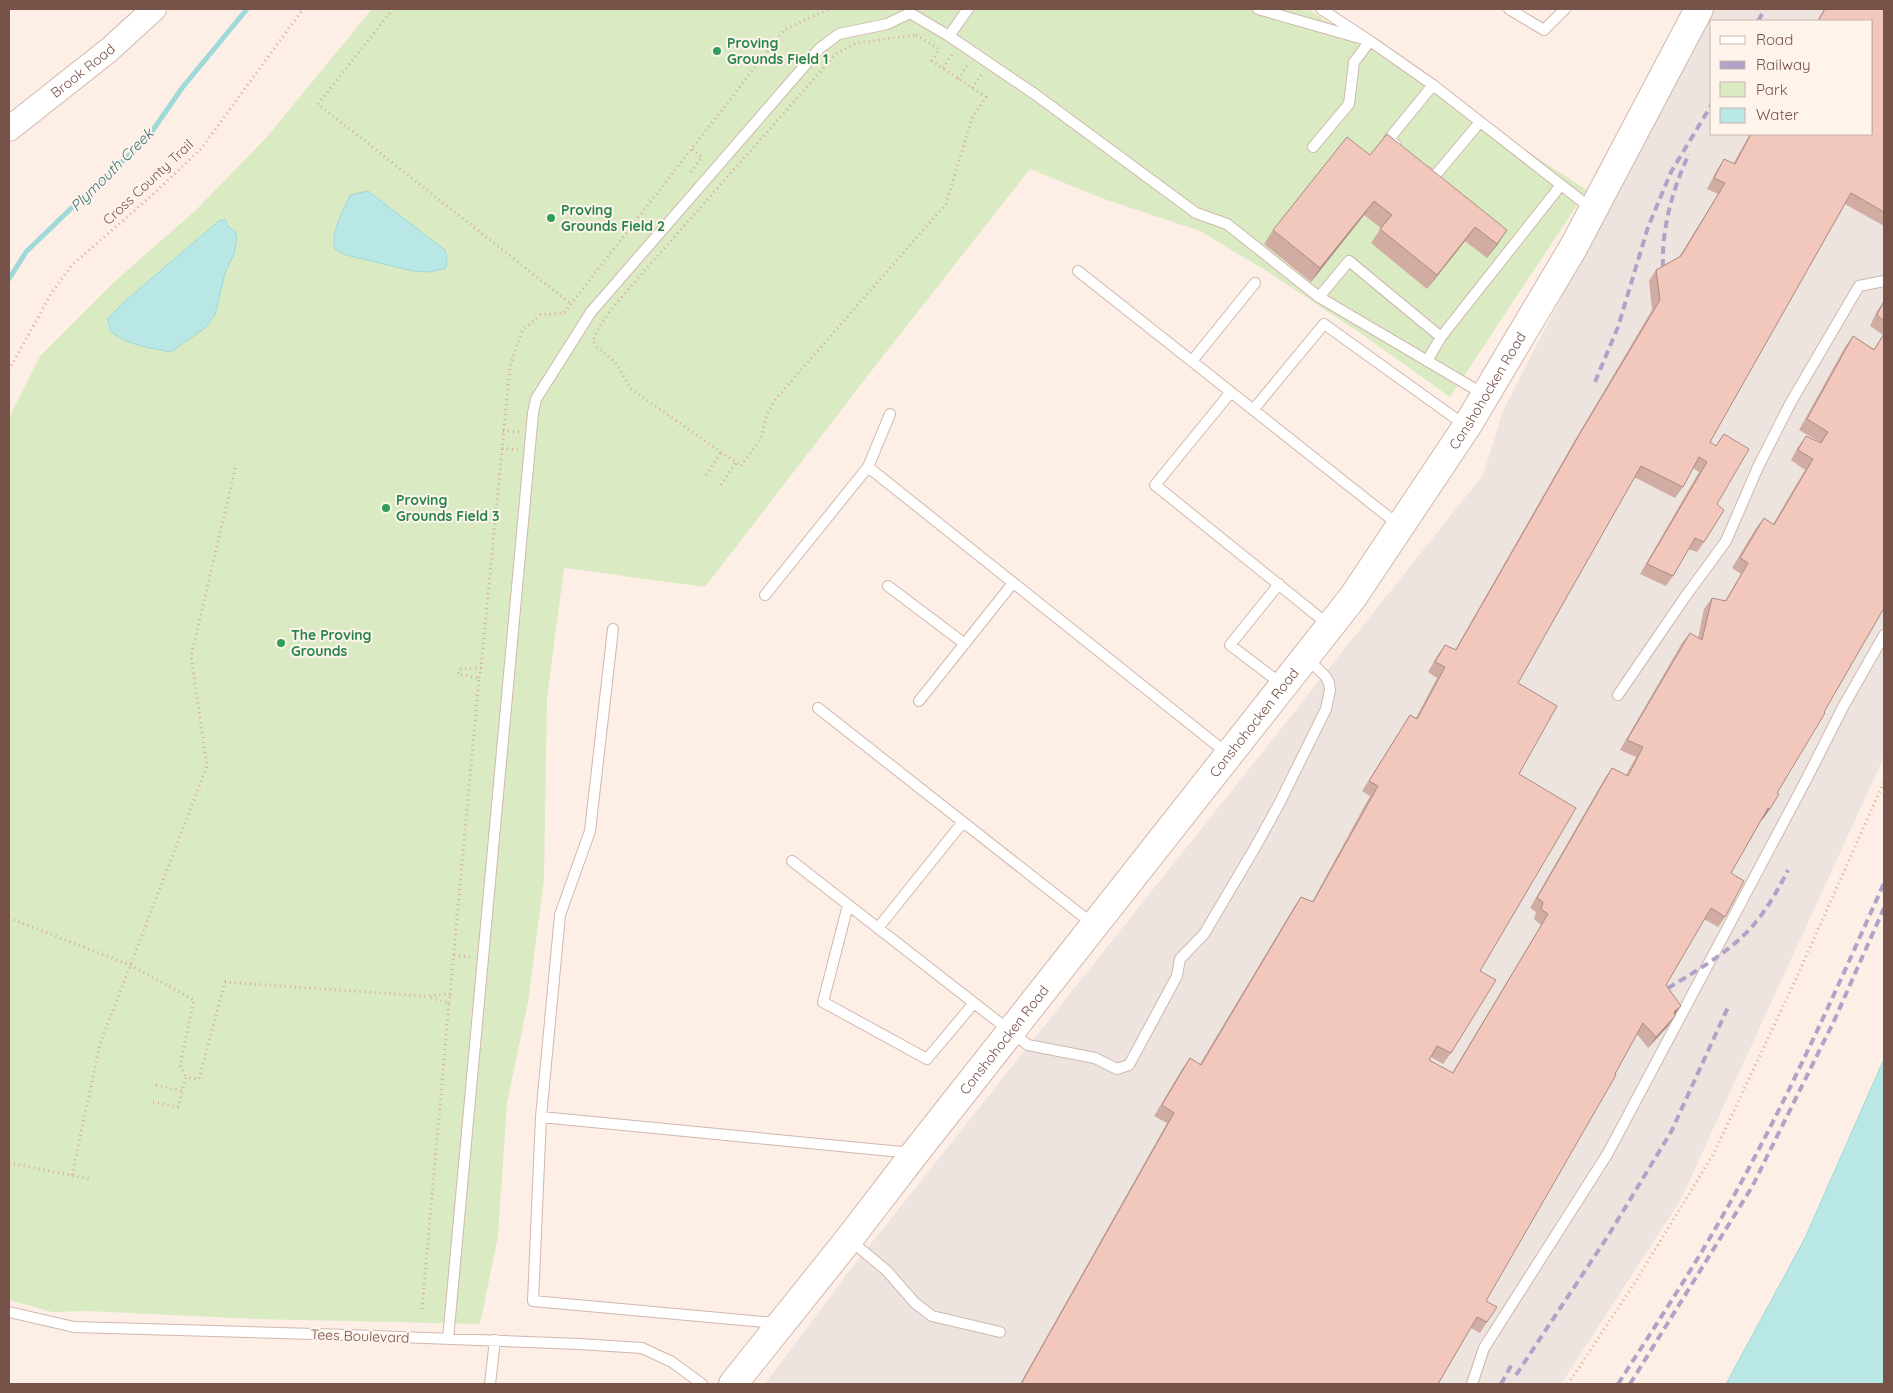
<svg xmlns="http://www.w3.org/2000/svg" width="1893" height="1393" font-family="Quicksand,sans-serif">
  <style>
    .industrial { fill: #ede3df; fill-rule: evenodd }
    .green { fill: #daebc3 }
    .water { fill: #b9e7e6; stroke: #9fd9d8 }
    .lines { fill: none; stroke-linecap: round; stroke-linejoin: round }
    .stream { stroke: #9fd9d8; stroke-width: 5 }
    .service-casing { stroke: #d1b7ad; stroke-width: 12 }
    .tertiary-casing { stroke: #d1b7ad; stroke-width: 26 }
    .secondary-casing { stroke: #d4b6ab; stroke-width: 30 }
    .path { stroke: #d8ab9f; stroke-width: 3; stroke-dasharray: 1 4; stroke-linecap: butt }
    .service { stroke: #fff; stroke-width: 10 }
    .tertiary { stroke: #fff; stroke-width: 24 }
    .secondary { stroke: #fff; stroke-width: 28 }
    .rail { stroke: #b0a3c7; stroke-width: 4; stroke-dasharray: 8 5; stroke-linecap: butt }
    .wall { fill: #d1aca2 }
    .shaded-wall { fill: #aa8c84 }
    .building { fill: #f3c8bc; stroke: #aa8c84 }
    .leisure-dot { fill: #2e9e5b; stroke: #fff4ec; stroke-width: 2 }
    .labels { text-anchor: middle; stroke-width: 4; stroke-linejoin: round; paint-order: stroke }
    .leisure-label { font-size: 14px; font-weight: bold; fill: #27864d; stroke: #fff4ec; text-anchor: start }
    .street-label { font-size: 14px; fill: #765249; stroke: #fff4ec }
    .water-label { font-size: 15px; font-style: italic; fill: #3a7574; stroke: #fff4ec }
  </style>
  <rect width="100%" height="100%" fill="#fdefe5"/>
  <!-- industrial -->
  <path class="industrial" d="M1708,9H1884V757L1680,1201L1561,1384H765L850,1270L1483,475L1503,411ZM1712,21H1872V134H1712Z"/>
  <!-- green -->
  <path class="green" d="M372,9H1308L1587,190L1450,397L1357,331L1268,272L1200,231L1107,200L1030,169L883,356L705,587L564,568L547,698L544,880L528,1002L507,1103L498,1236L480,1324L255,1319L87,1311L52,1312L9,1300V417L41,355L114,282L196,210L266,138Z"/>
  <!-- water -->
  <path class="water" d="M368,191L445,250L447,257L446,268L430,272L413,271L346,255L335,249C330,232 344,210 350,195Z
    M220,220H226L227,226L235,231L237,238L234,254L225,273L215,315L205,328L171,352C149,348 127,345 110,331L108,318L124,302Z
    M1884,1059V1384H1726L1805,1238Z"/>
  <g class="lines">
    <!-- stream -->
    <path class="stream" d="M9,279L26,252L86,194L146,140L182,88L247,9"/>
    <defs>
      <path id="service" d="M910,9V13L949,36L1036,95L1196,213L1227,224L1319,297L1485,395
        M1258,9L1370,41L1433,85L1592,209
        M1509,9L1544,30L1565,9
        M949,36L968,9
        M1396,145L1389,139L1433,85
        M1313,147L1349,104L1354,62L1370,41L1321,9
        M1428,172L1434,177L1480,122
        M1078,271L1400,526
        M1319,297L1349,261L1441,337L1427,361
        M1441,337L1561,185
        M1192,361L1255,283
        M1231,392L1155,485L1330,626
        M1253,410L1324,324L1466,426
        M868,467L890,414
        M1279,584L1230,645L1283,685
        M888,586L965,644
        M765,595L868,467L1228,754
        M1618,695L1685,597L1726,541L1758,467L1791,402L1859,286L1884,281
        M919,701L1013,583
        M818,708L1094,925
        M792,861L1028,1045L1095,1058L1117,1069L1129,1065L1177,976L1180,959L1204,934L1253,851L1278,806L1326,709L1330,690L1329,683L1326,677L1307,658
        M848,905L823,1002L927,1059L974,1003
        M878,928L963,822
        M541,1117L560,915L590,831L613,629
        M850,1240L887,1271L915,1303L932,1316L1000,1332
        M9,1312L74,1327L348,1335L579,1344L642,1348L672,1362L702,1384
        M776,1323L533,1301L541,1117L912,1153
        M448,1339L533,413L536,399L591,312L820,48L839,34L887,24L910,13
        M490,1384L495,1340
        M1472,1384L1484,1348L1608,1153L1805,782L1843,707L1884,635"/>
      <g id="tertiary">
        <path id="s1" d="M9,129L109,50L154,9"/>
      </g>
      <g id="secondary">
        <path id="s2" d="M733,1384L849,1239L915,1153L1353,597L1467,426L1573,248L1699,9"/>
      </g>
    </defs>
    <!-- service casing -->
    <use href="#service" class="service-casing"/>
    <!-- tertiary casing -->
    <use href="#tertiary" class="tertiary-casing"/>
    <!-- secondary casing -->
    <use href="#secondary" class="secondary-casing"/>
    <!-- path -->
    <path class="path" d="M393,9L318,104L571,304
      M916,35L939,49L932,61L986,97L972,118L946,204L774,401L767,414L761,439L741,466L631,389L615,362L597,347L593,341C602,316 629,290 646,269L836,54L856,43Z
      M943,68L952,54
      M958,79L969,63
      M972,88L982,74
      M691,172L702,157L692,149
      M9,370L52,292L72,265L150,197L201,149L303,9
      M503,431L520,432
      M502,448L519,450
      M706,475L721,452
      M721,485L736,462
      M479,678L481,668
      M9,918L130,965L194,1000L180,1065L186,1077
      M454,955L471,957
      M449,1003L450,994
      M156,1085L182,1091
      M153,1102L178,1107L186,1077L199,1079L225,982L425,996L450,994L479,678L458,674L460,669L481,668L510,366L522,331L540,315L564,313L784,30L829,9
      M9,1163L91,1179
      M72,1175L100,1044L207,766L191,656L236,465
      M422,1309L449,1003L428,997
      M1568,1384L1634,1284L1714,1153L1795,981L1884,782"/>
    <!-- service -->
    <use href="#service" class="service"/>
    <!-- tertiary -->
    <use href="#tertiary" class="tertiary"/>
    <!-- secondary -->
    <use href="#secondary" class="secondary"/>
    <!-- rail -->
    <path class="rail" d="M1758,21L1765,9
      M1664,280C1659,237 1671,192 1689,154
      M1595,382L1618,327L1648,227L1671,172L1712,104
      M1657,995C1690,974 1731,953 1756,922C1769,906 1779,888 1788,870
      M1516,1375L1608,1236L1671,1132L1729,1005
      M1501,1384L1512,1364
      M1618,1384C1652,1331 1687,1278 1718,1224C1781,1114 1833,998 1884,883
      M1630,1384L1752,1187L1834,1021L1884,908"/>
  </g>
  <!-- wall -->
  <path class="wall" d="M1824,9H1884V226L1845,204L1710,442L1716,446L1724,434L1717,504L1704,542L1697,552L1688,549L1673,576L1666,586L1640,574L1699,472L1693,468L1683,487L1675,498L1634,477L1518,683L1519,774L1480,971L1451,1053L1443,1064L1431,1057L1429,1060L1452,1073L1541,925L1534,919L1536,912L1530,908L1605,778L1612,768L1626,775L1636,757L1620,750L1682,643L1690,633L1698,638L1704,609L1712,598L1725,601L1741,574L1732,568L1756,528L1764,518L1773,524L1805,470L1791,460L1798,447L1806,436L1820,443V442L1799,430L1845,347L1853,336L1874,349L1883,335L1870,326L1877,311L1884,301V608L1731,873L1725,917L1718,927L1704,919L1666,985L1681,1006L1668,1026L1648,1048L1637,1034L1486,1301L1487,1322L1480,1333L1471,1328L1438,1384H1020L1167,1123L1154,1116L1182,1069L1190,1058L1200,1064L1294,907L1301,897L1312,902L1370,796L1362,791L1403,726L1410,715L1416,718L1437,678L1428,672L1437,656L1445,645L1455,650L1575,440L1652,310L1649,281L1656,270L1679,257L1718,194L1707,189L1717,170L1724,159L1733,164L1750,134H1872V21H1817Z
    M1387,134L1498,244L1487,258L1465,241L1427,289L1371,243L1381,228L1364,215L1311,282L1264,244L1273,230L1370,155Z"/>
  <!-- shaded-wall -->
  <path class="shaded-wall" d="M1374,201L1364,215L1311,282L1320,268Z
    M1475,227L1465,241L1427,289L1437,275Z
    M1507,230L1498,244L1487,258Z
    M1768,808L1770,809L1763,819H1761Z
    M1681,1006L1674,1016V1012Z
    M1675,1016L1668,1026L1648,1048L1656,1037Z"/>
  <!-- building -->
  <path class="building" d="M1825,9H1884V212L1851,193L1710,442L1716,446L1724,434L1749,449L1717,504L1724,510L1704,542L1695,538L1673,576L1647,564L1707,462L1699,457L1683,487L1641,466L1518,683L1557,706L1519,774L1576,808L1480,971L1496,980L1451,1053L1437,1046L1429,1060L1453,1073L1548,914L1541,909L1543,902L1537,898L1612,768L1628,776L1643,747L1627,740L1690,633L1702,640L1712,598L1726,601L1748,563L1740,558L1764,518L1774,525L1813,459L1798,450L1806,436L1821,443L1828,432L1807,419L1853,336L1874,350L1884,334V608L1824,712L1825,713L1777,793L1779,794L1770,809L1768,808L1731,873L1744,881L1725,917L1711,908L1666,985L1681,1006L1674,1012L1675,1016L1656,1037L1643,1023L1615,1074L1616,1075L1486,1301L1497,1307L1487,1322L1477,1317L1438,1384H1021L1174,1113L1162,1105L1190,1058L1201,1065L1301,897L1313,902L1378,786L1369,781L1410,715L1417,719L1445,667L1435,662L1445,645L1456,650L1582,430L1660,300L1656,270L1681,256L1725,183L1714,178L1724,159L1735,164L1751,134H1872V21H1818Z
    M1387,134L1507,230L1497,244L1475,227L1437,275L1380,229L1392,215L1374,201L1320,268L1273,230L1347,137L1370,155Z
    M1884,301V321L1877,315Z"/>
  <!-- markers -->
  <g class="leisure-dot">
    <circle cx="717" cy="51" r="5"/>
    <circle cx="551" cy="218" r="5"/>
    <circle cx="386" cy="508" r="5"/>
    <circle cx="281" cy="643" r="5"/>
  </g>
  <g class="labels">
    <!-- leisure labels -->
    <g class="leisure-label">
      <text x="727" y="48">Proving<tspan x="727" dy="16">Grounds Field 1</tspan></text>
      <text x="561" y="215">Proving<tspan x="561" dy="16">Grounds Field 2</tspan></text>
      <text x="396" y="505">Proving<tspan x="396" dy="16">Grounds Field 3</tspan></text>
      <text x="291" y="640">The Proving<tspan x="291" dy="16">Grounds</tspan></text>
    </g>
    <!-- street labels -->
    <g class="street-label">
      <text dy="5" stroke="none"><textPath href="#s1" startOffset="94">Brook Road</textPath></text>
      <text transform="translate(148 182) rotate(-43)" y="5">Cross County Trail</text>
      <text dy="5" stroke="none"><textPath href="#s2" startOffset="1248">Conshohocken Road</textPath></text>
      <text dy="5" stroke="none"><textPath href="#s2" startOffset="842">Conshohocken Road</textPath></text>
      <text dy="5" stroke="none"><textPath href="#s2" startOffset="438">Conshohocken Road</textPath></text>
      <text transform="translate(360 1336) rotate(2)" y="5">Tees Boulevard</text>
    </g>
    <!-- water labels -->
    <g class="water-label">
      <text transform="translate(112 170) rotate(-45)" y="5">Plymouth Creek</text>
    </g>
  </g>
  <!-- border -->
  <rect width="1893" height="1393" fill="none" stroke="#765249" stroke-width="20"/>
  <!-- legend -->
  <rect x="1710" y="20" width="162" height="115" fill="#fff4ec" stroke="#c8b3ab"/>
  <rect x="1720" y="36" width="25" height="8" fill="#ffffff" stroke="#c8b3ab"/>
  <text x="1756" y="45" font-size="15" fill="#765249">Road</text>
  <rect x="1720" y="61" width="25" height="8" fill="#b0a3c7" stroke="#c8b3ab"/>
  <text x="1756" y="70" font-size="15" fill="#765249">Railway</text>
  <rect x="1720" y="82" width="25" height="15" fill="#daebc3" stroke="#c8b3ab"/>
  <text x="1756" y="95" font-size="15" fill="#765249">Park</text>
  <rect x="1720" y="108" width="25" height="15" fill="#b9e7e6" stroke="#c8b3ab"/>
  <text x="1756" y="120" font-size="15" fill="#765249">Water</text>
</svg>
